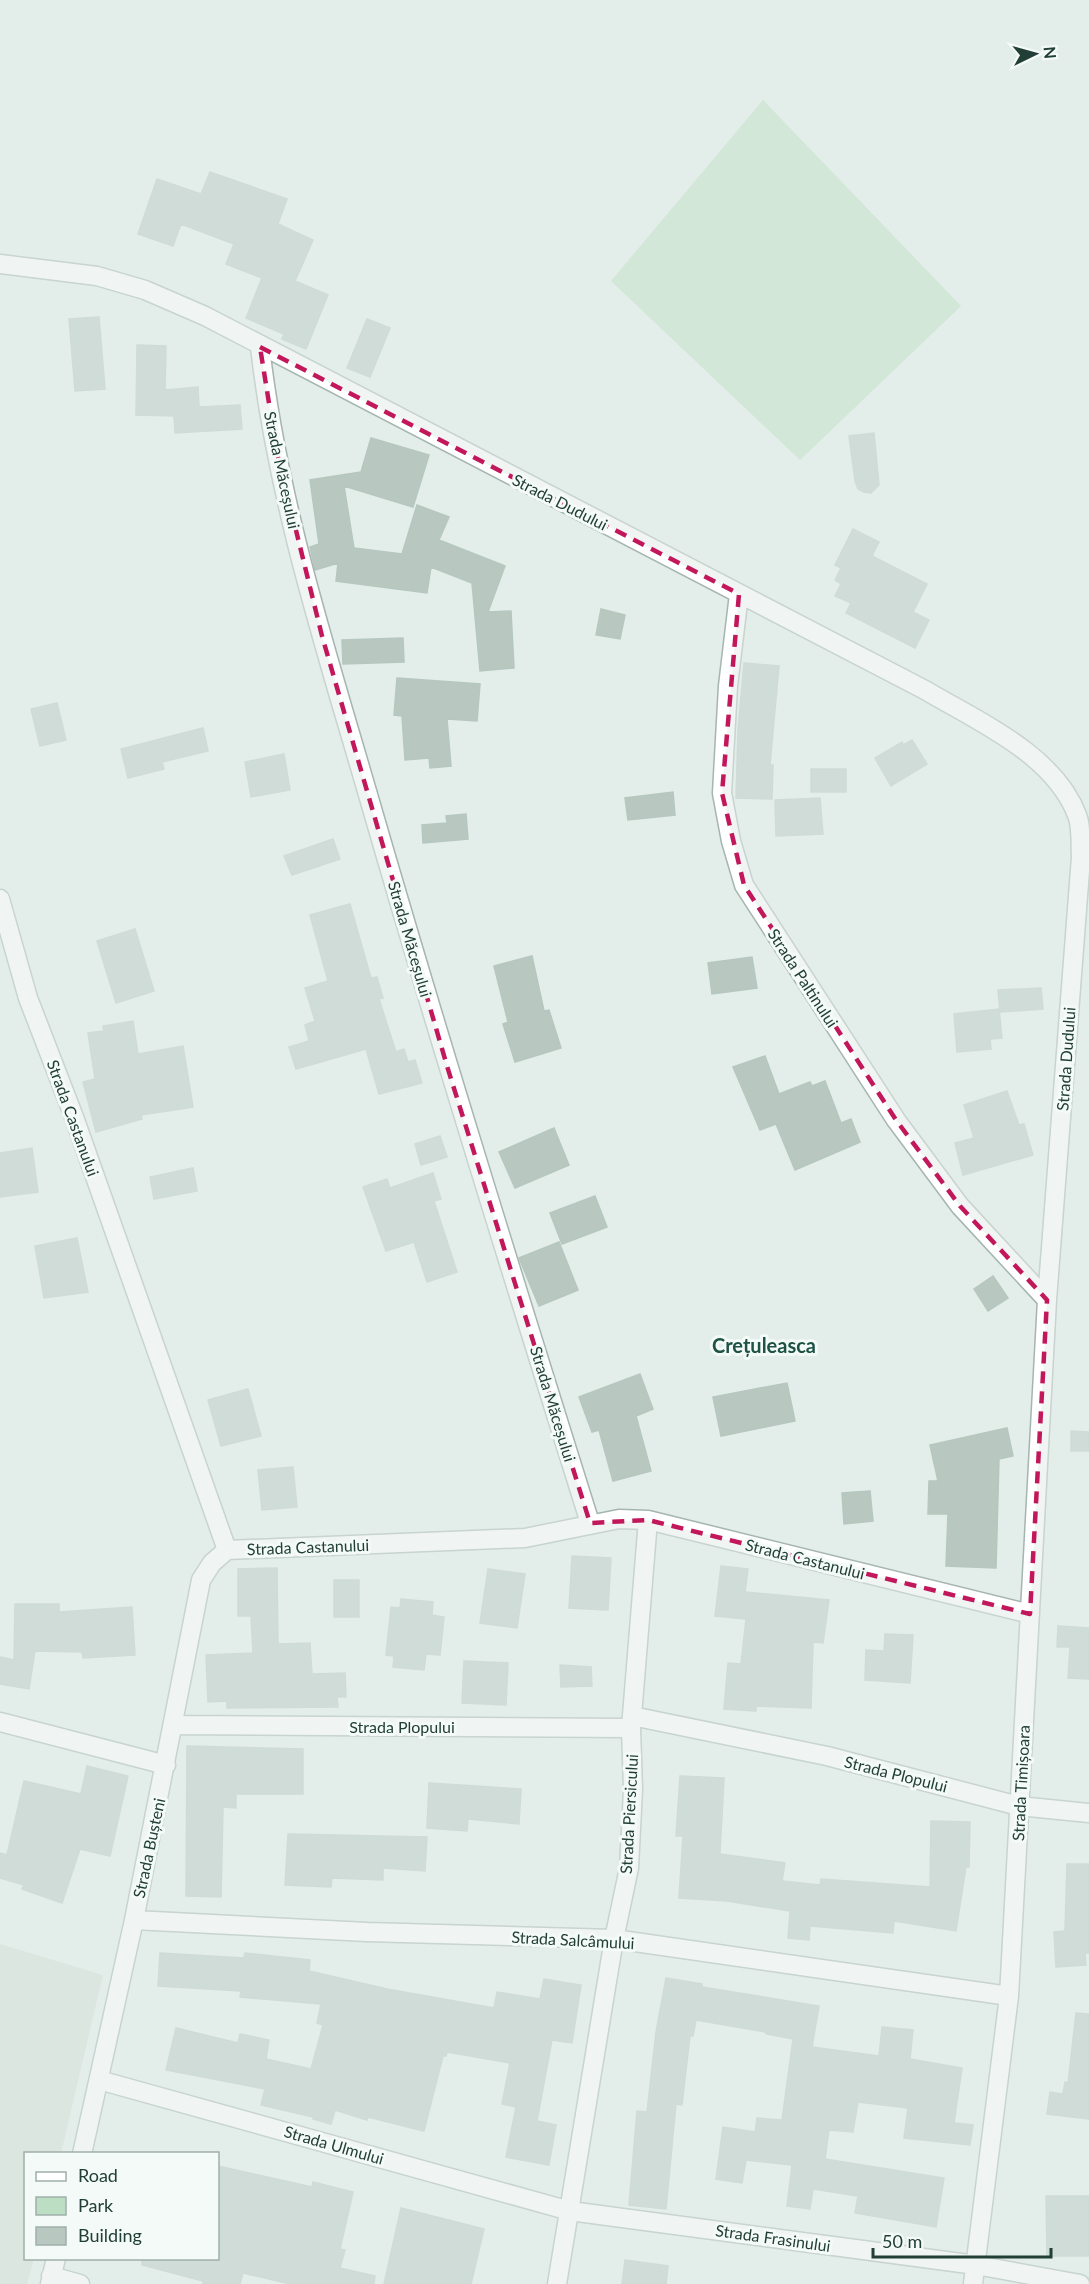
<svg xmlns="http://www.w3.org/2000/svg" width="1089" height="2284" font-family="Lato,sans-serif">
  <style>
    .built { fill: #d1ddd7 }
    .green { fill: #bcdfc4 }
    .building { fill: #b8c8c1; stroke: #b5c7bf; stroke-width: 1.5 }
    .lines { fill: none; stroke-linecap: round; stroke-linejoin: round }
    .minor-casing { stroke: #a5b5b0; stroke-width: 21 }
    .minor { stroke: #fff; stroke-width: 18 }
    .marked { fill: none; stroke: #c2185b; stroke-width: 4.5; stroke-dasharray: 12 8; stroke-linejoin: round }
    .labels { text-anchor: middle; stroke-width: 6; stroke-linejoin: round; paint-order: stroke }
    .street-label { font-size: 16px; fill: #223f37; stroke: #f4faf7 }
    .quarter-label { font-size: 20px; font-weight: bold; fill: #1d5244; stroke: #f4faf7 }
  </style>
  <rect width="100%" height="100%" fill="#e3ede9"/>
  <!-- built -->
  <path class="built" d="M0,1944L103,1975L61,2153L26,2154V2258L34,2259L27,2284H0Z"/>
  <!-- green -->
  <path class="green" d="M763,100L961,306L800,460L611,281Z"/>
  <!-- building -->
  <path class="building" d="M210,172L287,199L278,224L313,240L295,281L328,295L306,349L282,339L284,334L246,318L262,278L226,264L234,244L181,224L173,246L138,234L157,179L201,194Z
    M99,317L105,389L75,391L69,319Z
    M367,319L390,328L370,377L347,368Z
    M137,345L166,346L165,390L198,387L199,407L240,405L242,429L175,433L174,416L136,415Z
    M874,433L879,485L871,493L864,492L858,489L855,481L849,436Z
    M371,438L429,455L413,507L344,486L354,548L402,554L417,505L449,517L439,540L505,566L488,612L511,611L514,668L480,671L472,583L431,567L427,593L336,581L338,563L315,570L310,547L319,544L310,480L361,472Z
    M853,529L879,542L872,556L927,584L913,612L929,620L915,648L846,613L851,603L835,596L841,584L835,580L841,568L835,565Z
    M601,609L625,615L620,639L596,635Z
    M403,638L404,662L343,664L342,640Z
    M744,663L779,666L770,765H773L772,799L736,798L738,730Z
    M397,678L480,684L477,721L447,719L451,766L430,768L429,758L405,760L402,716L394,715Z
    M57,703L66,740L40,746L31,709Z
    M203,728L208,751L162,762L164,769L128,778L121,749Z
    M912,740L927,764L891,786L875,758L902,742L903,745Z
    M284,754L290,790L251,797L245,762Z
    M811,769H846V792H811Z
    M673,792L675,815L628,820L625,798Z
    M820,798L823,834L776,836L775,800Z
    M466,814L468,839L423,843L422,825L447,823L446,816Z
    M333,839L340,859L292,875L284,856Z
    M350,904L371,978L377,977L383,998L379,999L396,1052L404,1049L408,1062L415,1060L422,1083L379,1094L366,1049L296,1069L289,1047L309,1041L305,1025L315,1021L305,988L328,981L310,915Z
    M135,929L154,991L116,1003L97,941Z
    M532,956L544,1011L549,1010L561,1048L515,1062L503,1024L508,1022L494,966Z
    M752,957L757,988L712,994L708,963Z
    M1041,988L1043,1009L1000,1012L998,990Z
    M999,1009L1002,1038L990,1039L991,1049L957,1052L954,1014Z
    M133,1021L138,1054L183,1046L193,1107L141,1115L142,1119L96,1132L83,1082L95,1079L88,1033L104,1031L103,1026Z
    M765,1056L779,1094L810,1082L812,1086L825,1081L841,1123L851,1119L860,1142L795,1170L776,1124L760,1130L733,1067Z
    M1007,1091L1019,1125L1024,1124L1033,1155L963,1175L955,1143L974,1138L964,1105Z
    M554,1128L569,1165L515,1188L499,1152Z
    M440,1136L447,1157L421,1165L415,1144Z
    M32,1148L38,1192L0,1197V1153Z
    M193,1168L197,1191L154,1199L150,1177Z
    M433,1173L441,1199L434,1201L457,1272L427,1282L414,1242L386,1251L363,1187L387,1179L390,1188Z
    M595,1196L607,1227L562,1244L550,1213Z
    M77,1238L88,1292L44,1298L35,1246Z
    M559,1242L578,1290L539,1306L519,1258Z
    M993,1276L1008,1298L988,1311L974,1289Z
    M640,1374L653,1409L636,1416L651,1471L613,1481L599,1430L592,1432L579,1397Z
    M787,1383L795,1421L721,1436L713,1397Z
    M248,1389L261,1436L221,1446L208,1400Z
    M1007,1428L1013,1456L999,1459L996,1568L946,1566L948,1514H928L929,1481H938L930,1445Z
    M1071,1431L1089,1432V1451H1071Z
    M293,1467L297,1507L262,1510L258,1470Z
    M870,1491L873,1521L844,1524L842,1493Z
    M572,1556L611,1558L608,1610L569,1608Z
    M721,1566L748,1569L745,1592L829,1600L823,1643L813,1642L811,1708L756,1706V1711L724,1709L728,1663L741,1664L746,1619L715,1616Z
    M277,1568L278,1644L310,1643L312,1674L345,1673L346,1697H337L338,1707L227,1708V1701L208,1702L206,1655L253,1653L251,1616H238V1569Z
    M488,1569L525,1574L517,1628L480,1623Z
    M334,1580H359V1617H334Z
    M401,1599L433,1602L432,1615L444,1617L440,1655L426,1654L424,1670L393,1667L394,1656L386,1655L391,1607L400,1608Z
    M15,1604H59V1612L132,1607L135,1655L83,1658L82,1652L35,1651L29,1689L0,1684V1657L14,1660Z
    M1058,1626L1089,1628V1679L1068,1678L1070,1647H1057Z
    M885,1634L913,1635L910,1683L865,1680L866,1650L884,1651Z
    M464,1661L508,1663L506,1705L462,1703Z
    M560,1665L591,1667L592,1686L561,1687Z
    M187,1746L303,1749V1794H236V1808L223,1807L221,1897L186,1896Z
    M87,1766L128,1776L110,1856L80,1849L62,1903L22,1889L24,1885L0,1878V1853L7,1855L24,1781L81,1794Z
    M680,1776L724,1778L720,1854L785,1863L782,1881L820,1885L821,1879L930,1887L931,1821L970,1822L969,1867H966L956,1931L894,1921L893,1933L810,1926L809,1940L788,1938L790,1911L727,1901L679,1898L683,1836H676Z
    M429,1783L521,1789L519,1824L468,1819L467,1831L427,1828Z
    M288,1834L427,1837L425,1871L383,1868V1880L332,1878L331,1887L285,1885Z
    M1067,1864H1089V1953H1085L1086,1965L1056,1967L1054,1932L1065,1931Z
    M160,1953L244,1958L245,1953L310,1960L309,1971L387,1989L494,2008L497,1992L540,1999L544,1979L581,1985L572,2043L552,2040L537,2121L556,2125L549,2165L506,2157L516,2107L502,2104L510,2063L447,2052L446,2056H443L424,2131L368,2117L367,2120L335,2110L331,2124L313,2119V2117L261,2105L265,2089L166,2070L176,2028L238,2043L240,2034L269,2040L266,2059L311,2069L323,2025L317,2023L321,2004L240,1997L241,1991L158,1986Z
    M666,1978L702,1984V1987L819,2006L812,2047L879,2056L882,2027L913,2030L910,2059L962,2068L954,2123L973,2125L970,2145L904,2138L908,2108L858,2102L853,2132L829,2130L825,2159L944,2178L936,2227L855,2213L858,2196L813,2189L810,2209L787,2206L792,2165L746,2160L742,2183L716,2179L723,2127L755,2132L757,2118L782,2120L793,2039L766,2034V2032L696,2020L693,2036H690L682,2105L676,2104L666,2209L629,2205L637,2111L647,2112L656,2032Z
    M1076,2013L1089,2014V2119L1047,2114L1050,2092L1063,2094L1065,2082L1068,2083Z
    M218,2166L312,2187L313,2182L353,2192L340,2249L345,2250L340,2268L375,2276L374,2284H290L243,2273L240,2284H203V2281L142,2265V2259H218Z
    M1046,2196H1089V2256H1047Z
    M401,2208L484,2229L471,2284H384Z
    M625,2260L668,2266L666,2284H622Z"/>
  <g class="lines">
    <defs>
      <path id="minor" d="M0,264L97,276L145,290L205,316L925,690C977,721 1054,754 1077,815C1082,827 1080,844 1081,857L1047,1300L1009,1996L973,2284
        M260,347C278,506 329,659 373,812C442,1050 516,1287 590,1523
        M739,594L728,686L722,793L731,841L744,885L896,1120L960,1206L1047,1300
        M0,899L28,998L74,1117L227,1550
        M227,1550L525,1538L619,1519L648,1520L1030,1614
        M632,1716L827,1756L1019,1806L1089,1813
        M0,1722L166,1765
        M173,1725L631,1728
        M134,1920L367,1932L614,1939L1009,1996
        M99,2080L570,2211L976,2265L1080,2284
        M82,2154L134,1920L201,1580L212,1563L227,1550
        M51,2276L80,2284
        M50,2284L56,2258
        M557,2284L614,1939L629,1868L633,1789L631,1728L648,1520"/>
    </defs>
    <!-- minor casing -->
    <use href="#minor" class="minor-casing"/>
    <!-- minor -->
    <use href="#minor" class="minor"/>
  </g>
  <!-- marked area -->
  <path d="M0 0H1089V2284H0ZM260,347L739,594L722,793L744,885L896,1120L960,1206L1047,1300L1030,1614L648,1520L590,1523L447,1066L322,636L277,453Z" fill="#e3ede9" fill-opacity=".55" fill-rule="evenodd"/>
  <path class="marked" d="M260,347L739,594L722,793L744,885L896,1120L960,1206L1047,1300L1030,1614L648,1520L590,1523L447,1066L322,636L277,453Z"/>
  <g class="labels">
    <!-- street labels -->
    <g class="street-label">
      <text transform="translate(282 470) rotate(78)" y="6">Strada Măceșului</text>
      <text transform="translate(560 502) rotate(27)" y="6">Strada Dudului</text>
      <text transform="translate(410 939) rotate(74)" y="6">Strada Măceșului</text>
      <text transform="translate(803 978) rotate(57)" y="6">Strada Paltinului</text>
      <text transform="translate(1066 1059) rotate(-86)" y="6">Strada Dudului</text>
      <text transform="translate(73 1118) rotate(70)" y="6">Strada Castanului</text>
      <text transform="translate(553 1404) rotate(73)" y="6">Strada Măceșului</text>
      <text transform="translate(308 1547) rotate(-2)" y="6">Strada Castanului</text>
      <text transform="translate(805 1559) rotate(14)" y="6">Strada Castanului</text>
      <text x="402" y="1733">Strada Plopului</text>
      <text transform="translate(896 1774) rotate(14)" y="6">Strada Plopului</text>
      <text transform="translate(1021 1783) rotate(-87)" y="6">Strada Timișoara</text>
      <text transform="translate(629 1814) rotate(-87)" y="6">Strada Piersicului</text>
      <text transform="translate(149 1848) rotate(-78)" y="6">Strada Bușteni</text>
      <text transform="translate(573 1940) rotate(3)" y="6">Strada Salcâmului</text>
      <text transform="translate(334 2145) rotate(16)" y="6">Strada Ulmului</text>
      <text transform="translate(773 2238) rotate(8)" y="6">Strada Frasinului</text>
    </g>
    <!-- quarter labels -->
    <g class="quarter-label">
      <text x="764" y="1353">Crețuleasca</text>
    </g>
  </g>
  <!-- legend -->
  <rect x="24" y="2152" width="195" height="108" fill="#f4faf7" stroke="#a0afaa" stroke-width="1.5"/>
  <rect x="36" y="2172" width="30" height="9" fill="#ffffff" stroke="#a0afaa" stroke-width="1.5"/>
  <text x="78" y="2182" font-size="18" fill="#223f37">Road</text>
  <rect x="36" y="2197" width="30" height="18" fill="#bcdfc4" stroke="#a0afaa" stroke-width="1.5"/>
  <text x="78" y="2212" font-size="18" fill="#223f37">Park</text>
  <rect x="36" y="2227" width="30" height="18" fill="#b8c8c1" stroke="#a0afaa" stroke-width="1.5"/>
  <text x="78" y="2242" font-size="18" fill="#223f37">Building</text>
  <!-- north arrow -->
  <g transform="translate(1035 54) rotate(85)" stroke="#f4faf7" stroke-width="4.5" paint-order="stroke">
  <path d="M0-4.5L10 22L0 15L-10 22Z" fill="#223f37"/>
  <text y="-9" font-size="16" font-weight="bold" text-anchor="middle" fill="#223f37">N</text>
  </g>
  <!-- scale -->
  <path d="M873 2248v9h178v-9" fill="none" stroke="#223f37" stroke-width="3"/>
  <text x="882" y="2248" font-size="18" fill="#223f37" stroke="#f4faf7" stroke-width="4.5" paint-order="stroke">50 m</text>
</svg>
